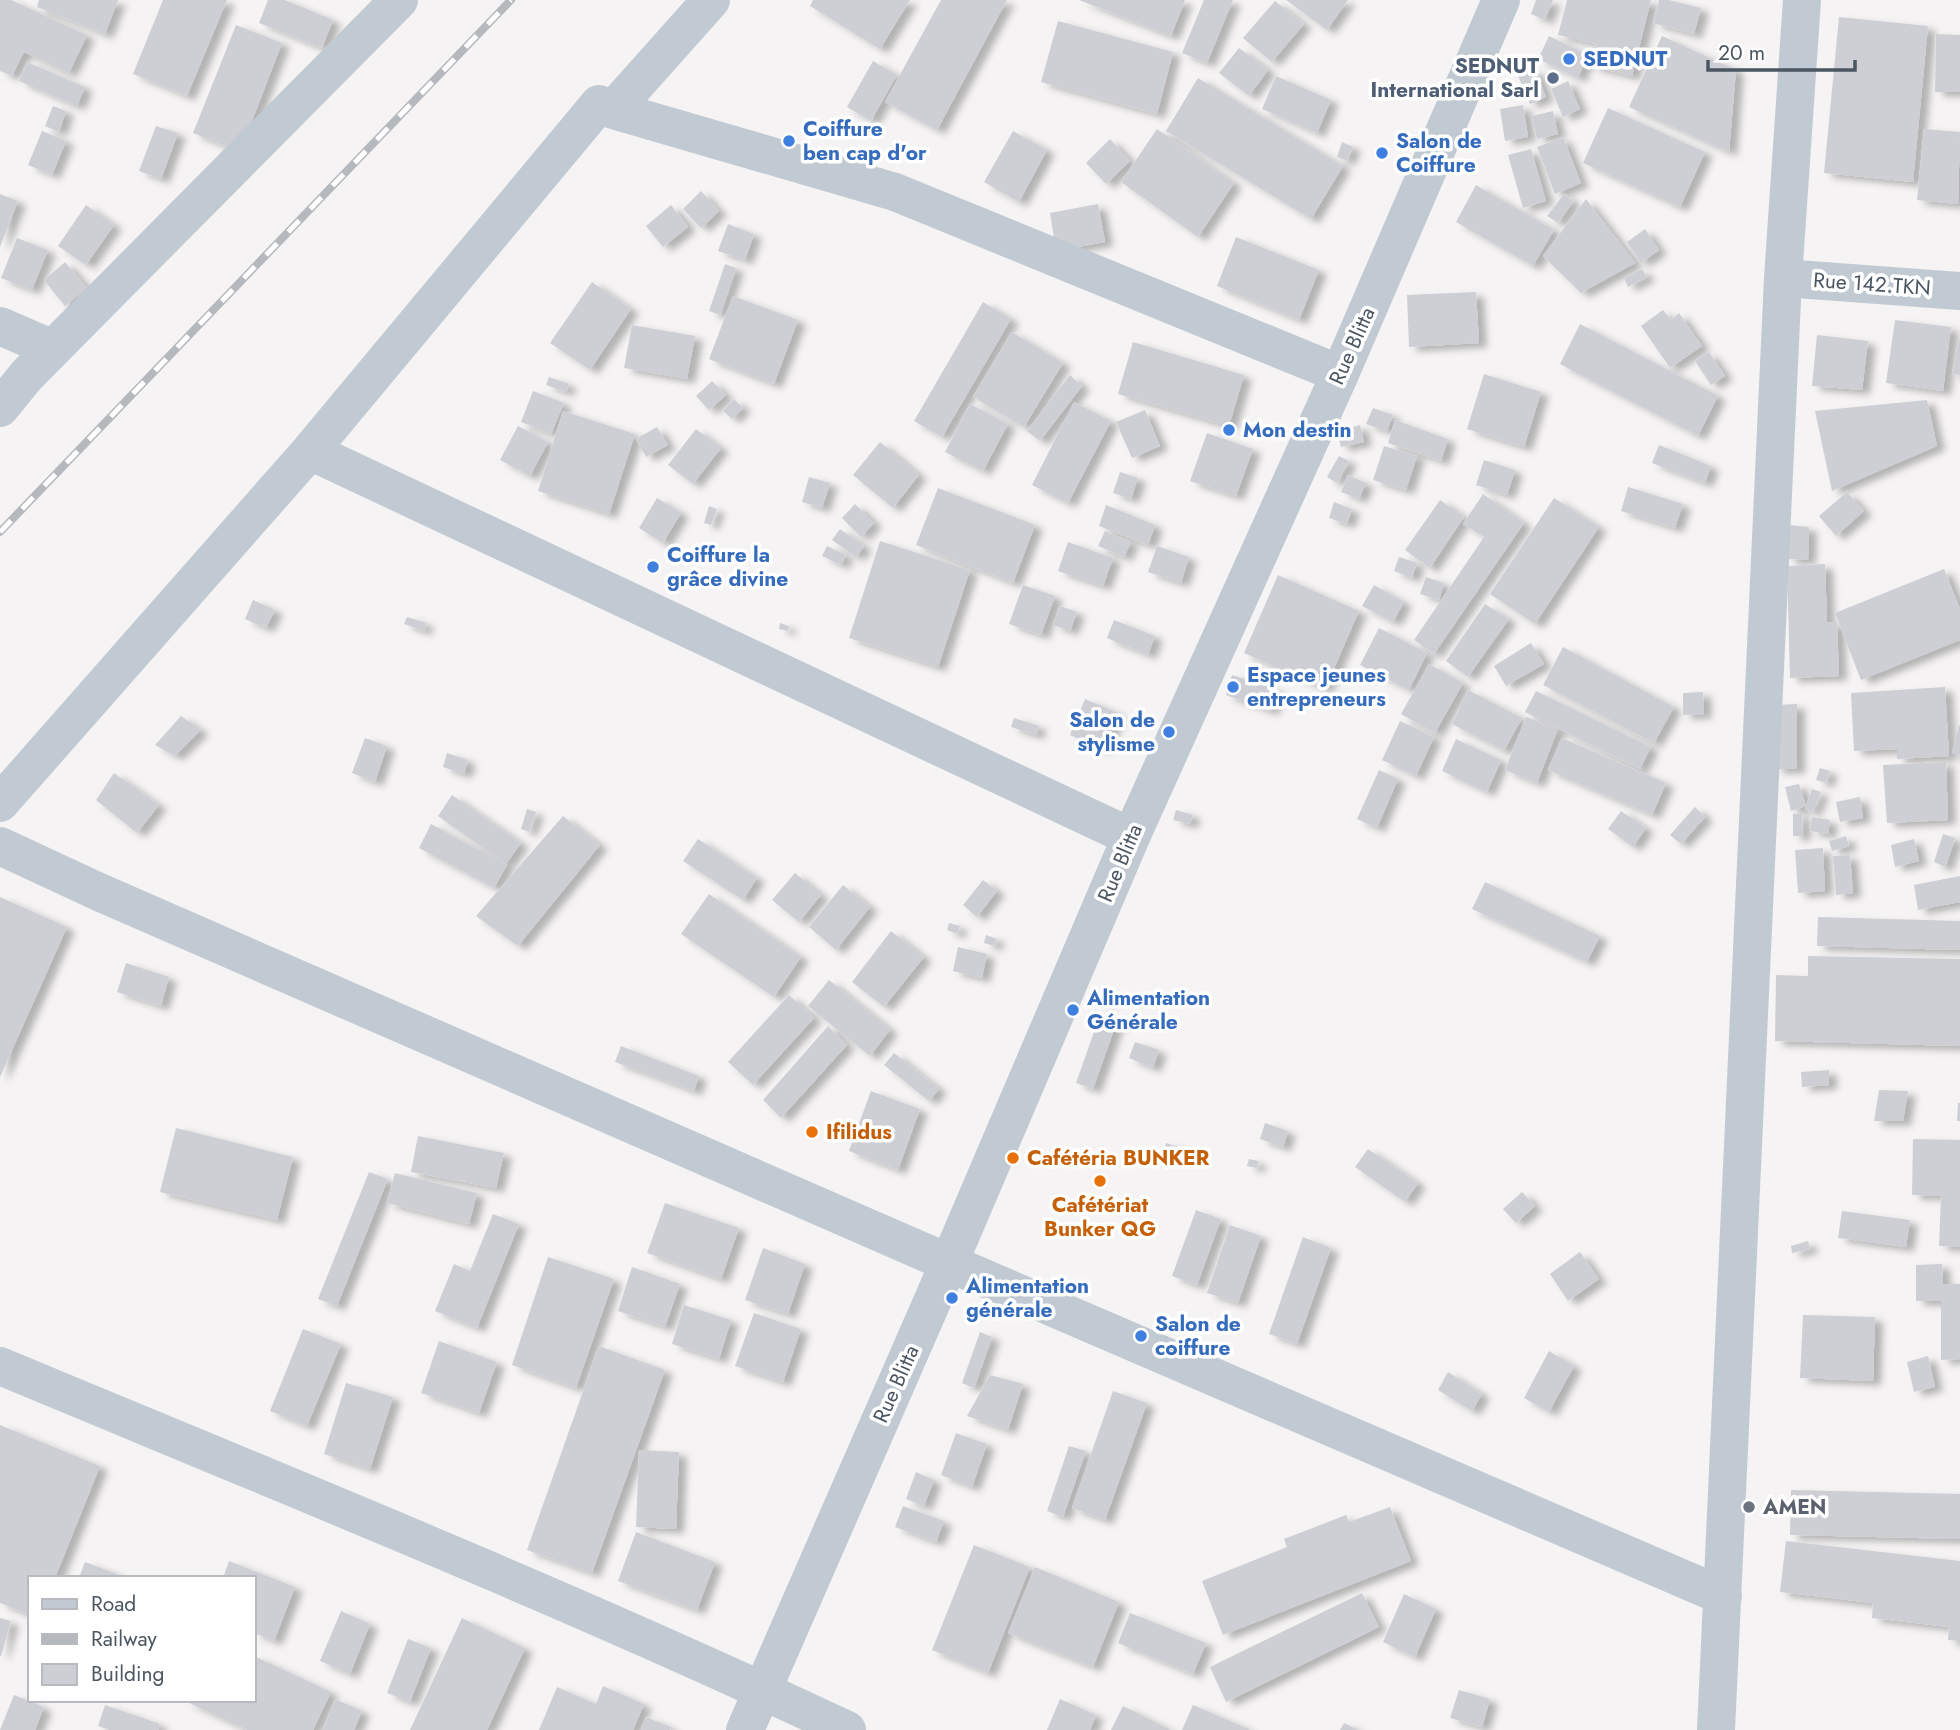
<svg xmlns="http://www.w3.org/2000/svg" width="1960" height="1730" font-family="Jost,sans-serif">
  <style>
    .building { fill: #cdcfd5; filter: url(#shadow) }
    .lines { fill: none; stroke-linecap: round; stroke-linejoin: round }
    .street { stroke: #c1cad2; stroke-width: 38 }
    .rail-casing { stroke: #b5b8bd; stroke-width: 8 }
    .rail { stroke: #fff; stroke-width: 5; stroke-dasharray: 16; stroke-linecap: butt }
    .shop-dot { fill: #3f7fe0; stroke: #fff; stroke-width: 2.5 }
    .service-dot { fill: #5c6f8a; stroke: #fff; stroke-width: 2.5 }
    .food-dot { fill: #e8710a; stroke: #fff; stroke-width: 2.5 }
    .worship-dot { fill: #6b7280; stroke: #fff; stroke-width: 2.5 }
    .labels { text-anchor: middle; stroke-width: 7; stroke-linejoin: round; paint-order: stroke }
    .shop-label { font-size: 21px; font-weight: bold; fill: #366cbe; stroke: #fff; text-anchor: start }
    .service-label { font-size: 21px; font-weight: bold; fill: #4e5e75; stroke: #fff; text-anchor: end }
    .street-label { font-size: 21px; fill: #4a5661; stroke: #fff }
    .food-label { font-size: 21px; font-weight: bold; fill: #c56008; stroke: #fff; text-anchor: start }
    .worship-label { font-size: 21px; font-weight: bold; fill: #5b616d; stroke: #fff; text-anchor: start }
  </style>
  <defs>
    <filter id="shadow"><feDropShadow dx="8" dy="4.5" stdDeviation="3.5" flood-color="#0004"/></filter>
  </defs>
  <rect width="100%" height="100%" fill="#f5f3f3"/>
  <!-- building -->
  <path class="building" d="M0,0H11L87,35L69,73L24,52L12,76L0,71Z
    M39,0H118L105,34L37,7Z
    M163,0H227L187,96L133,74Z
    M268,0H285L333,20L322,48L259,23Z
    M813,0H910L880,49L810,6Z
    M941,0H1007L937,130L885,102Z
    M1079,0H1185L1171,36Z
    M1204,0H1233L1207,63L1182,53Z
    M1286,0H1348L1327,30Z
    M1536,0H1553L1545,20L1531,14Z
    M1567,0H1651L1632,76L1591,66L1596,44L1558,35Z
    M1659,0H1669L1701,8L1694,34L1653,23Z
    M1275,1L1304,24L1272,62L1243,38Z
    M1839,17L1928,26L1913,182L1824,173Z
    M1058,21L1173,52L1157,114L1041,82Z
    M236,25L282,43L240,152L193,133Z
    M1936,34L1960,35V92H1935Z
    M1549,36L1588,55L1578,78L1538,59Z
    M1662,36L1736,70L1729,152L1629,107Z
    M1239,48L1268,70L1249,96L1219,73Z
    M873,61L897,75L871,121L847,107Z
    M27,62L85,87L77,106L19,81Z
    M1535,69L1546,97L1530,104L1518,76Z
    M1276,76L1331,100L1317,133L1262,109Z
    M1198,78L1343,166L1311,219L1166,131Z
    M1568,81L1580,109L1563,117L1551,89Z
    M1523,105L1528,137L1505,141L1500,109Z
    M53,106L66,111L59,132L45,126Z
    M1608,108L1705,152L1680,207L1583,163Z
    M1553,111L1558,134L1537,139L1532,116Z
    M156,126L178,133L161,179L139,171Z
    M1157,129L1234,183L1198,237L1121,182Z
    M1924,129L1960,132L1958,204L1917,200Z
    M42,131L66,141L52,175L28,165Z
    M1013,131L1047,150L1019,202L984,182Z
    M1563,137L1581,183L1555,194L1537,147Z
    M1110,139L1130,161L1106,184L1086,163Z
    M1342,142L1353,147L1347,161L1337,157Z
    M1531,149L1546,201L1523,208L1508,155Z
    M1476,185L1554,230L1533,266L1456,222Z
    M701,191L719,211L701,228L683,209Z
    M0,194L18,201L0,247Z
    M1564,194L1573,201L1558,223L1547,216Z
    M1586,199L1635,263L1581,293L1543,256Z
    M1098,204L1105,242L1056,251L1050,213Z
    M86,205L114,225L86,265L58,246Z
    M671,205L688,227L663,247L646,226Z
    M728,224L754,234L745,260L718,251Z
    M1645,229L1659,250L1641,263L1627,242Z
    M1236,237L1319,270L1299,320L1217,286Z
    M17,238L48,250L32,290L1,278Z
    M65,262L87,288L65,306L44,280Z
    M725,264L736,268L720,315L709,311Z
    M1642,269L1647,277L1628,287L1624,278Z
    M592,282L631,309L590,370L550,343Z
    M1476,292L1479,343L1409,347L1407,295Z
    M733,296L798,320L774,384L709,359Z
    M983,302L1011,319L942,437L914,421Z
    M1663,310L1671,320L1679,313L1702,346L1670,368L1641,326Z
    M1895,320L1951,327L1943,391L1886,383Z
    M1580,324L1718,396L1698,436L1560,364Z
    M632,325L695,336L687,379L624,368Z
    M1012,332L1063,363L1024,427L973,397Z
    M1817,335L1868,341L1862,390L1812,386Z
    M1959,340H1960V375L1952,374Z
    M1133,342L1244,375L1229,426L1118,394Z
    M1709,352L1725,376L1711,385L1695,361Z
    M1484,374L1541,392L1524,447L1467,429Z
    M1070,375L1082,386L1040,441L1027,431Z
    M549,377L569,384L566,392L546,385Z
    M712,381L726,395L709,410L696,396Z
    M533,391L564,403L551,434L521,422Z
    M734,399L743,408L732,419L723,411Z
    M1927,400L1937,446L1832,491L1815,411Z
    M1074,402L1111,421L1068,503L1032,485Z
    M970,404L1008,424L983,471L945,452Z
    M1373,408L1393,415L1387,431L1366,424Z
    M1145,410L1160,446L1132,458L1116,422Z
    M563,411L635,434L609,514L538,491Z
    M1395,420L1448,439L1441,461L1388,443Z
    M1360,425L1364,442L1341,447L1337,431Z
    M518,426L548,442L530,476L500,460Z
    M657,427L668,445L646,457L636,439Z
    M696,429L721,448L693,484L668,465Z
    M1207,433L1253,449L1236,496L1190,481Z
    M880,442L919,475L893,508L853,475Z
    M1659,445L1711,466L1705,483L1652,463Z
    M1384,446L1417,456L1406,490L1373,480Z
    M1339,456L1349,461L1337,483L1327,477Z
    M1484,460L1515,470L1507,495L1476,485Z
    M1120,472L1138,478L1131,499L1113,493Z
    M1348,475L1366,483L1359,499L1341,492Z
    M809,477L830,483L822,508L802,502Z
    M1628,487L1683,504L1675,528L1621,511Z
    M938,488L1035,525L1013,583L916,545Z
    M1847,492L1864,511L1836,536L1819,516Z
    M1483,494L1524,523L1434,654L1414,640L1484,537L1463,524Z
    M657,498L681,513L663,543L639,528Z
    M1554,498L1599,527L1535,624L1490,594Z
    M1440,500L1464,517L1430,568L1405,550Z
    M1334,502L1352,509L1347,524L1329,518Z
    M855,504L874,523L861,537L842,518Z
    M1106,505L1155,525L1148,545L1099,526Z
    M709,506L717,509L711,525L704,523Z
    M1789,525L1809,527L1808,560L1787,559Z
    M840,529L864,546L856,557L832,540Z
    M1105,531L1131,542L1124,557L1098,546Z
    M880,541L970,570L938,667L849,638Z
    M1068,542L1113,558L1103,586L1058,571Z
    M827,546L846,555L841,565L822,556Z
    M1157,546L1189,557L1181,583L1148,572Z
    M1399,557L1417,563L1412,578L1394,571Z
    M1825,564L1827,622H1837L1839,676L1790,678L1787,566Z
    M1944,569L1960,609V640L1861,680L1835,613Z
    M1278,575L1359,611L1325,689L1244,653Z
    M1426,577L1444,583L1439,600L1420,594Z
    M1023,585L1055,596L1041,635L1009,624Z
    M1374,585L1404,602L1393,622L1362,606Z
    M253,600L275,610L266,628L245,619Z
    M1485,604L1509,619L1468,677L1446,661Z
    M1060,606L1077,612L1070,631L1053,625Z
    M407,617L426,623L424,631L404,624Z
    M1114,620L1155,636L1148,655L1107,638Z
    M780,623L789,626L788,631L779,629Z
    M1379,628L1427,653L1409,690L1360,665Z
    M1531,643L1544,664L1506,686L1494,666Z
    M1563,647L1674,707L1654,743L1543,685Z
    M1429,664L1463,683L1435,733L1401,714Z
    M1232,675L1278,690L1271,711L1226,695Z
    M1945,687L1949,756L1897,759V749L1854,751L1851,693Z
    M1468,690L1522,718L1504,751L1452,724Z
    M1536,691L1651,747L1640,769L1525,712Z
    M1703,692L1704,714L1683,715V693Z
    M1085,699L1118,713L1103,749L1070,735Z
    M1797,704V769H1775V705Z
    M181,716L201,730L175,756L155,745Z
    M1526,717L1558,729L1537,783L1505,770Z
    M1014,718L1039,726L1036,735L1011,727Z
    M1400,721L1434,737L1416,776L1382,760Z
    M1959,725L1960,726V755L1952,753Z
    M365,738L387,746L375,782L352,773Z
    M1562,738L1666,783L1652,815L1548,770Z
    M1456,739L1501,760L1487,792L1442,771Z
    M447,753L468,760L464,774L443,767Z
    M1946,762L1948,820L1887,823L1883,765Z
    M1820,768L1830,771L1826,783L1816,780Z
    M1379,770L1398,779L1377,828L1357,819Z
    M114,773L159,805L137,833L96,800Z
    M1799,784L1806,806L1791,811L1785,787Z
    M1812,789L1821,792L1813,812L1805,809Z
    M452,795L521,843L506,864L438,816Z
    M1860,797L1863,818L1840,822L1836,802Z
    M1695,807L1705,817L1681,844L1670,835Z
    M527,809L536,812L529,832L521,829Z
    M1176,810L1193,815L1190,824L1173,820Z
    M1621,811L1646,828L1633,847L1608,829Z
    M1802,813L1803,836H1793V814Z
    M563,816L600,845L518,946L476,916Z
    M1812,817L1830,820L1828,834L1810,831Z
    M431,824L507,865L494,888L419,848Z
    M1943,834L1955,838L1945,867L1934,862Z
    M1846,836L1849,846L1832,851L1829,841Z
    M698,839L757,878L743,900L683,861Z
    M1914,839L1919,861L1895,867L1891,845Z
    M1823,848L1825,891L1798,893L1795,850Z
    M1850,855L1853,893L1836,895L1833,856Z
    M795,873L821,895L799,922L772,900Z
    M1960,876V902L1918,910L1914,885Z
    M983,880L997,891L977,917L963,905Z
    M1485,882L1600,936L1587,962L1472,909Z
    M843,885L870,907L836,950L809,927Z
    M709,894L801,957L774,997L681,934Z
    M0,897L67,927L0,1077Z
    M1818,917L1960,921V950L1817,946Z
    M949,923L960,926L957,934L947,930Z
    M891,931L924,957L884,1007L852,982Z
    M986,935L997,939L995,946L984,943Z
    M958,947L987,954L982,978L953,971Z
    M1808,956L1960,959V1046L1775,1041L1776,975L1808,976Z
    M126,963L169,977L161,1006L117,992Z
    M829,980L890,1030L870,1056L808,1006Z
    M1097,990L1110,994L1108,1003L1094,999Z
    M789,995L814,1018L753,1085L728,1062Z
    M1100,1015L1117,1021L1093,1089L1076,1083Z
    M828,1026L847,1045L781,1118L763,1100Z
    M1135,1042L1159,1050L1153,1068L1129,1058Z
    M621,1046L699,1076L694,1091L615,1062Z
    M894,1053L939,1089L929,1101L884,1065Z
    M1829,1070V1085L1802,1087L1801,1072Z
    M1879,1090L1908,1091L1903,1121H1874Z
    M871,1091L920,1109L898,1170L849,1151Z
    M1958,1103H1960V1121H1957Z
    M1265,1123L1288,1131L1283,1147L1260,1139Z
    M176,1128L293,1157L277,1220L160,1192Z
    M418,1136L504,1153L496,1188L411,1172Z
    M1913,1139L1960,1140V1247L1939,1246L1941,1196L1912,1195Z
    M1166,1143L1178,1147L1175,1157L1163,1153Z
    M1368,1149L1418,1183L1405,1202L1355,1167Z
    M1249,1159L1259,1161L1257,1168L1247,1166Z
    M369,1172L388,1179L337,1306L318,1299Z
    M395,1173L477,1193L469,1224L387,1203Z
    M1522,1192L1535,1206L1516,1223L1503,1209Z
    M665,1203L739,1228L721,1279L647,1253Z
    M1196,1210L1221,1219L1197,1285L1172,1276Z
    M1842,1211L1910,1220L1906,1247L1838,1238Z
    M493,1214L519,1224L477,1328L435,1311L454,1264L470,1271Z
    M1230,1225L1261,1236L1238,1303L1207,1293Z
    M1303,1237L1331,1248L1297,1344L1269,1334Z
    M1808,1241L1810,1249L1792,1253L1791,1246Z
    M763,1248L805,1264L788,1314L745,1300Z
    M1580,1252L1599,1279L1568,1301L1550,1274Z
    M548,1257L614,1279L576,1388L512,1365Z
    M1942,1264L1943,1284H1960V1359L1941,1360V1301H1916V1265Z
    M632,1267L680,1284L665,1327L618,1311Z
    M684,1305L731,1320L719,1359L672,1344Z
    M754,1313L801,1329L783,1382L735,1366Z
    M1803,1315L1875,1317L1873,1381L1800,1378Z
    M303,1329L341,1344L307,1426L270,1411Z
    M980,1332L992,1337L974,1388L962,1383Z
    M439,1341L497,1362L479,1413L421,1393Z
    M599,1346L665,1370L592,1573L527,1550Z
    M1549,1351L1574,1366L1549,1412L1524,1398Z
    M1928,1356L1935,1387L1914,1392L1907,1362Z
    M1448,1372L1482,1394L1472,1411L1438,1390Z
    M990,1375L1023,1384L1008,1430L967,1416Z
    M346,1383L393,1397L370,1469L324,1454Z
    M1113,1391L1147,1403L1105,1520L1072,1508Z
    M0,1425L100,1466L55,1578H30V1615L0,1603Z
    M956,1433L987,1444L972,1487L941,1475Z
    M1069,1446L1086,1451L1063,1517L1047,1511Z
    M639,1450L679,1452L676,1529L636,1527Z
    M916,1472L934,1480L924,1506L906,1499Z
    M1791,1490L1960,1494V1539L1790,1535Z
    M903,1506L944,1521L936,1542L895,1527Z
    M1390,1507L1411,1561L1223,1635L1202,1581L1287,1547L1284,1539L1346,1515L1349,1522Z
    M636,1532L715,1562L697,1610L618,1581Z
    M1786,1541L1960,1561V1641L1948,1640L1949,1627L1872,1618L1873,1603L1780,1592Z
    M974,1545L1030,1567L988,1673L932,1650Z
    M229,1561L295,1587L274,1641L254,1633V1578H223Z
    M85,1562L117,1574L116,1578H79Z
    M1035,1567L1119,1602L1093,1667L1008,1633Z
    M1362,1593L1379,1627L1226,1702L1210,1667Z
    M1404,1594L1436,1609L1415,1657L1383,1642Z
    M341,1611L370,1624L350,1674L320,1661Z
    M1130,1613L1206,1643L1193,1674L1118,1643Z
    M0,1618L11,1621L1,1656H0Z
    M462,1618L525,1648L487,1730H410Z
    M408,1639L431,1648L410,1702L387,1693Z
    M254,1656L331,1692L313,1730H247L183,1700H254Z
    M603,1686L644,1704L633,1730H539L557,1687L596,1704Z
    M1459,1690L1490,1699L1482,1727L1450,1718Z
    M14,1695L44,1707L35,1730H0Z
    M335,1699L362,1711L354,1730H323Z
    M1060,1699L1096,1715L1090,1730H1047Z
    M105,1705L160,1724L158,1730H110L98,1726Z
    M1193,1705L1251,1730H1182Z
    M1123,1706L1171,1730H1111Z
    M646,1717L671,1727L670,1730H641Z
    M1344,1723L1359,1730H1340Z"/>
  <g class="lines">
    <!-- street -->
    <path class="street" d="M613,110L895,192L1340,374
      M1783,278L1960,291
      M0,326L53,349
      M0,408L27,375L399,0
      M310,451L1131,837
      M0,803L310,451L599,104L613,110L711,0
      M0,846L99,892L949,1263L1723,1596
      M0,1366C283,1484 569,1599 847,1730
      M745,1730L949,1263L1131,837L1340,374L1501,0
      M1716,1730L1783,278L1802,0"/>
    <defs>
      <path id="rail" d="M0,532L511,0"/>
    </defs>
    <!-- rail casing -->
    <use href="#rail" class="rail-casing"/>
    <!-- rail -->
    <use href="#rail" class="rail"/>
  </g>
  <!-- markers -->
  <g class="shop-dot">
    <circle cx="1569" cy="59" r="7"/>
    <circle cx="789" cy="141" r="7"/>
    <circle cx="1382" cy="153" r="7"/>
    <circle cx="1229" cy="430" r="7"/>
    <circle cx="653" cy="567" r="7"/>
    <circle cx="1233" cy="687" r="7"/>
    <circle cx="1169" cy="732" r="7"/>
    <circle cx="1073" cy="1010" r="7"/>
    <circle cx="952" cy="1298" r="7"/>
    <circle cx="1141" cy="1336" r="7"/>
  </g>
  <circle class="service-dot" cx="1553" cy="78" r="7"/>
  <g class="food-dot">
    <circle cx="812" cy="1132" r="7"/>
    <circle cx="1013" cy="1158" r="7"/>
    <circle cx="1100" cy="1181" r="7"/>
  </g>
  <circle class="worship-dot" cx="1749" cy="1507" r="7"/>
  <g class="labels">
    <!-- shop labels -->
    <g class="shop-label">
      <text x="1583" y="66">SEDNUT</text>
      <text x="803" y="136">Coiffure<tspan x="803" dy="24">ben cap d'or</tspan></text>
      <text x="1396" y="148">Salon de<tspan x="1396" dy="24">Coiffure</tspan></text>
      <text x="1243" y="437">Mon destin</text>
      <text x="667" y="562">Coiffure la<tspan x="667" dy="24">grâce divine</tspan></text>
      <text x="1247" y="682">Espace jeunes<tspan x="1247" dy="24">entrepreneurs</tspan></text>
      <text x="1155" y="727" text-anchor="end">Salon de<tspan x="1155" dy="24">stylisme</tspan></text>
      <text x="1087" y="1005">Alimentation<tspan x="1087" dy="24">Générale</tspan></text>
      <text x="966" y="1293">Alimentation<tspan x="966" dy="24">générale</tspan></text>
      <text x="1155" y="1331">Salon de<tspan x="1155" dy="24">coiffure</tspan></text>
    </g>
    <!-- service labels -->
    <g class="service-label">
      <text x="1539" y="73">SEDNUT<tspan x="1539" dy="24">International Sarl</tspan></text>
    </g>
    <!-- street labels -->
    <g class="street-label">
      <text transform="translate(1872 284) rotate(4)" y="7">Rue 142.TKN</text>
      <text transform="translate(1352 346) rotate(-66)" y="7">Rue Blitta</text>
      <text transform="translate(1120 863) rotate(-67)" y="7">Rue Blitta</text>
      <text transform="translate(896 1384) rotate(-66)" y="7">Rue Blitta</text>
    </g>
    <!-- food labels -->
    <g class="food-label">
      <text x="826" y="1139">Ifilidus</text>
      <text x="1027" y="1165">Cafétéria BUNKER</text>
      <text x="1100" y="1212" text-anchor="middle">Cafétériat<tspan x="1100" dy="24">Bunker QG</tspan></text>
    </g>
    <!-- worship labels -->
    <g class="worship-label">
      <text x="1763" y="1514">AMEN</text>
    </g>
  </g>
  <!-- legend -->
  <rect x="28" y="1576" width="228" height="126" fill="#ffffff" stroke="#b7bbc0" stroke-width="2"/>
  <rect x="42" y="1599" width="35" height="10" fill="#c1cad2" stroke="#b7bbc0" stroke-width="2"/>
  <text x="91" y="1611" font-size="21" fill="#4a5661">Road</text>
  <rect x="42" y="1634" width="35" height="10" fill="#b5b8bd" stroke="#b7bbc0" stroke-width="2"/>
  <text x="91" y="1646" font-size="21" fill="#4a5661">Railway</text>
  <rect x="42" y="1664" width="35" height="21" fill="#cdcfd5" stroke="#b7bbc0" stroke-width="2"/>
  <text x="91" y="1681" font-size="21" fill="#4a5661">Building</text>
  <!-- scale -->
  <path d="M1708 60v10h147v-10" fill="none" stroke="#4a5661" stroke-width="3.5"/>
  <text x="1718" y="60" font-size="21" fill="#4a5661" stroke="#ffffff" stroke-width="5" paint-order="stroke">20 m</text>
</svg>
